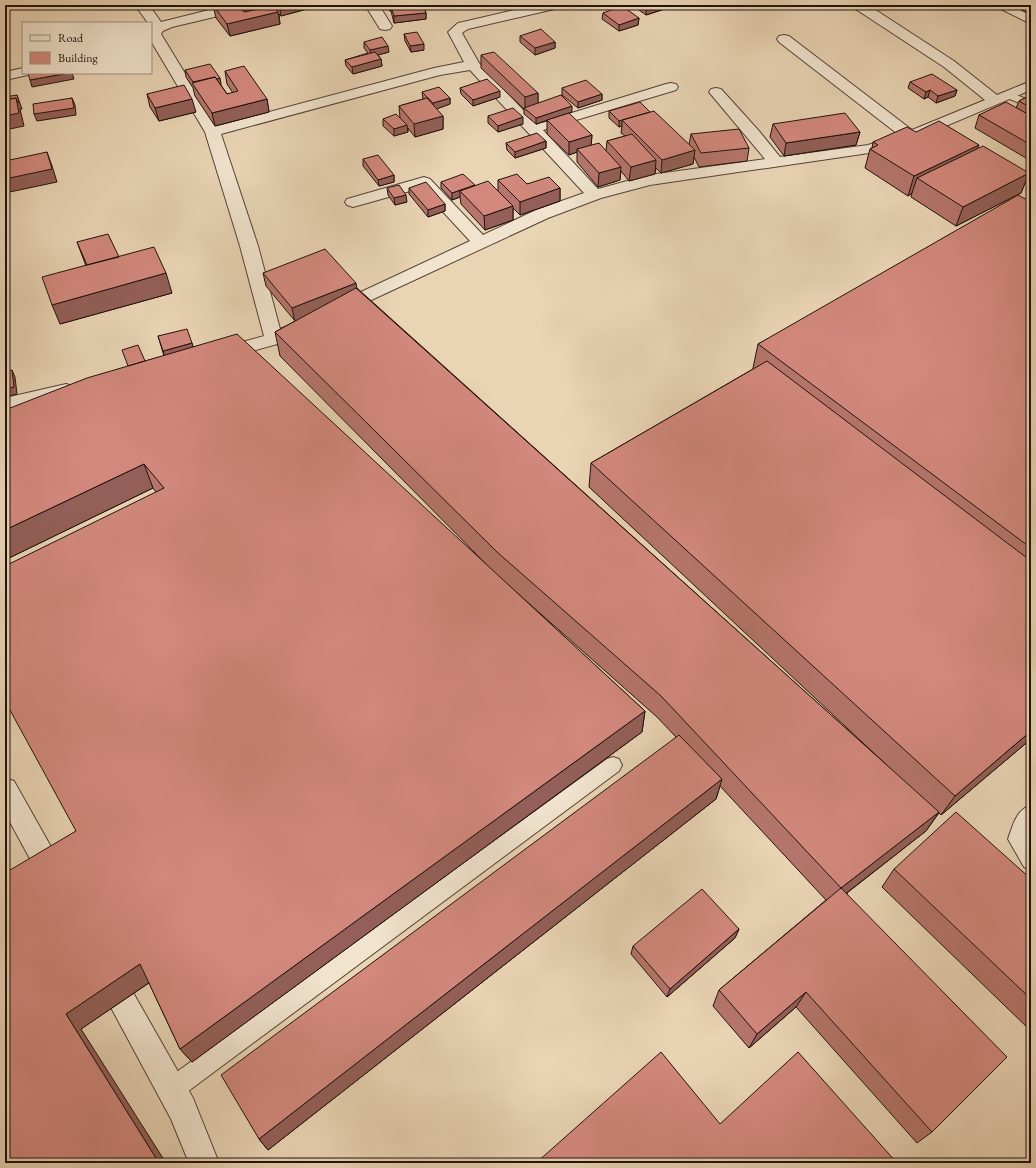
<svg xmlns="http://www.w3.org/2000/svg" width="1036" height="1168" font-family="'EB Garamond',serif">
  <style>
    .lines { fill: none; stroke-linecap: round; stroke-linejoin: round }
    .service-casing { stroke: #534236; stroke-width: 2 }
    .minor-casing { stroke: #534236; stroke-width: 2 }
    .service { fill: #f1e3ce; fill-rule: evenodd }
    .minor { fill: #f1e3ce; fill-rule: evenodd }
    .wall { fill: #b5756c; stroke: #21120c }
    .shaded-wall { fill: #935f58; stroke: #21120c }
    .building { fill: #d2887d; stroke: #21120c }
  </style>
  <rect width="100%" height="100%" fill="#e9d4b4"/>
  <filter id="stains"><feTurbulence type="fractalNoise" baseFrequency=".005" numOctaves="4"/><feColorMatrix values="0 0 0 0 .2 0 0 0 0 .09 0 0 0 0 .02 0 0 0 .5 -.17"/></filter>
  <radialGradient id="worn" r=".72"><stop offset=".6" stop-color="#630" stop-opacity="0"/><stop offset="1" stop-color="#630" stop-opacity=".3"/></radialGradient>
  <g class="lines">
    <defs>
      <path id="service" d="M1009,92L1031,101V108L1005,97L1004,95Z
        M613,757L619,759L622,765L619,771L179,1098L171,1101L163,1098L160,1090L163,1082L607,759Z
        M1031,805V826L1027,838L1031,844V870L1024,867L1008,839C1013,825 1016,810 1031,805Z"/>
      <path id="minor" d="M135,5H149L161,22L217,8L220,7L219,5H233L234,8L227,14L172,27L163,31L161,34L217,126L434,68L464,62L448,32L458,23L463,22L536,5H561L559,8L468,29L462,33L479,63L537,125L539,123L666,84L671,83L676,84L678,87L676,90L543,130L598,189L649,175L765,159L709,92L711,89L716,88L721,89L759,131L780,157L868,145L899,135L779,42L777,39L779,36L784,35L789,36L912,130L985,100L944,67L854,8L852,5H868L954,61L997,95L1031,81V90L915,139L876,152L650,185L601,198L548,218L339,315L333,313L330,309L333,305L470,241L421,188L353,207L347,205L345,202L347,199L424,177L430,179L483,235L536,210L584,193L470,70L440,75L221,134L258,246L280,329L303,320L309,322L312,326L309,330L281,343L220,360L213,358L211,354L213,350L264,336L240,246L205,132L151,41V23H148Z
        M365,5H379L392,26L390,29L385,30L380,29Z
        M997,5H1014L1031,14V24L999,8Z
        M23,68V73H30L28,75L5,80V72Z
        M66,384L73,386L76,391L73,396L5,412V398Z
        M5,778L14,781L64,870L68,879L64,888L55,892L46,888L5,813Z
        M108,962L118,966L193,1098L219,1163H189L171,1119L94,976L98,966Z"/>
    </defs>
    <!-- service casing -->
    <use href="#service" class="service-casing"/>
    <!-- minor casing -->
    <use href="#minor" class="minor-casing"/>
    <!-- service -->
    <use href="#service" class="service"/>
    <!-- minor -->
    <use href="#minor" class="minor"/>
  </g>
  <!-- wall -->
  <path class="wall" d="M213,5H307V9L281,16L279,14L280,24L230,36L216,18Z
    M384,5H423L426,13V19L394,23L391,11H390Z
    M632,5H671V7L646,15Z
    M1021,5H1031V15L1019,9Z
    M603,13L639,18L638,25L619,31L602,19Z
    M404,34L424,50L411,52L405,41Z
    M520,36L555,42V48L535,55L520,42Z
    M364,42L389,52L378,55L381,59L382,66L353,74L346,66L345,60L368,53L364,48Z
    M481,55L538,93V103L572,112L557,117L592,135L591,145L606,151L607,141L625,136L621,133L622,126L619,127L609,118V111L650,112L689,145L691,134L749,148L747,161L699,167L694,157L693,164L661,173L656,168L655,174L629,181L621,171L620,180L598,187L577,162V152L569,155L547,134V121L536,124L524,114V109L481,68Z
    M185,70L221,84V85L227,94L233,93L227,84L225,71L267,99L269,112L215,126L195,96L193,88L186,77Z
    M910,82L957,90L955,96L936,103L928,97L924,99L908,88Z
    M460,88L500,97L473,106L461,94Z
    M562,88L602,94V100L578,108L562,95Z
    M422,92L450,98V104L436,109L443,116V129L415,137L408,128V132L394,136L383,126V119L400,118L399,106L423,99Z
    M147,94L196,112L159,121L150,107Z
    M1031,95V161L975,128L979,115L1016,108L1019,101Z
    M488,116L523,124L498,132L488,123Z
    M773,124L860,132L856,145L784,156L770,137Z
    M916,132L977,149L1029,173L1021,193L956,226L911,197L912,193L908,196L865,168L870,149L872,148L873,142Z
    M546,141V148L515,158L507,150L506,143Z
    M363,159L394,175V182L379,186L363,166Z
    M498,180L560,188V201L520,215L513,208V220L485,230L461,204L460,197L452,200L441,188V182L475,186L498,192Z
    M387,188L407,202L395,205L388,195Z
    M409,188L445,204V211L428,217L409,194Z
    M1031,202V739L941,815L939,813L926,831L847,893L932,1132L917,1143L796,1007L749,1048L713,1006L719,990L826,900L720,786L716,799L268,1150L259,1139L676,737L657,717L507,584L645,711L642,732L192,1062L180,1049L149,983L81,1029L5,1163L156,492L153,488L5,560L145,361L164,356L158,336L192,343L193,347L493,571L280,356L275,332L295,321L266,286L263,273L357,288L892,770L589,487L591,463L753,369V368L758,344Z
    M77,242L119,257L172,293L60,324L86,266Z
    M894,869L1031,879V1031L882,887Z
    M739,929L735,938L667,997L631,954L633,946Z"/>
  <!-- shaded-wall -->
  <path class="shaded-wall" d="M239,5H254L255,15L242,18Z
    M298,5H307V9L281,16L280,10Z
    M390,5H412L391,6V11H390Z
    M646,5H671V7L646,15Z
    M278,12L280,24L230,36L227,24Z
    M426,13V19L394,23V16Z
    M639,18L638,25L619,31V25Z
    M555,42V48L535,55V48Z
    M424,44V50L411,52L410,46Z
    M388,46L389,52L371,57L370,50Z
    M381,59L382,66L353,74L352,67Z
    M69,73H72L74,79L32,87L30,80Z
    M220,78L221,84L197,90L194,84Z
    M930,90L928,97L924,99L926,92Z
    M957,90L955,96L936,103L938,96Z
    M500,91V97L473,106V100Z
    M538,93V106L525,108V97Z
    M602,94V100L578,108V102Z
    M17,95L22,109H20L24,126L5,130V116Z
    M72,98L75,105L76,115L37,121L34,114Z
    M450,98V104L434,110L433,103Z
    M192,99L196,112L159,121L155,108Z
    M267,99L269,112L215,126L212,113Z
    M572,106V112L536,124V118Z
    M443,116V129L415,137L414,124Z
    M523,117V124L498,132V126Z
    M622,120V126L619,127V121Z
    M407,125L408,132L394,136V129Z
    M860,132L856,145L784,156L786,143Z
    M592,135L591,148L577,149V152L569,155V142Z
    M546,141V148L515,158V152Z
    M979,145L972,164L917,178L912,193L908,196L914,176Z
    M695,150L693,164L661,173L662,160Z
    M47,152L52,166L57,182L5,193V179Z
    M656,160L655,174L629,181L631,167Z
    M621,167L620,180L598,187L599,173Z
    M1029,173L1021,193L956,226L963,207Z
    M394,175V182L379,186L378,180Z
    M475,185V192L460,191V197L452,200V193Z
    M560,188V201L520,215V202Z
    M406,195L407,202L395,205L394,198Z
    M445,204V211L428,217V210Z
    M513,206V220L485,230L484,216Z
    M166,273L172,293L60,324L52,305Z
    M356,283L358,296L295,322L292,308Z
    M192,343L194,350L165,358L163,351Z
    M12,370L15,377L17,394L5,397V389Z
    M144,464L153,488L5,560V530Z
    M645,711L642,732L192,1062L180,1049Z
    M1031,731V739L941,815L955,796Z
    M722,779L716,799L268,1150L259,1139Z
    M939,812L926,831L831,905L841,888Z
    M739,929L735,938L667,997L670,989Z
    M140,964L153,980L81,1029L166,1163H159L66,1014Z
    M806,992L796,1007L749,1048L757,1034Z"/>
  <!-- building -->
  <path class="building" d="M213,5H240H239L244,12L259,9L256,5H273L278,12L227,24Z
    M275,5H298L280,10Z
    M399,5H423L426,13L394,16L391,6Z
    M622,6L639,18L619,25L603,13Z
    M541,29L555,42L535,48L520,36Z
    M417,32L424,44L410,46L404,34Z
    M382,37L388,46L370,50L364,42Z
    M375,52L381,59L352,67L345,60Z
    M494,52L538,93L525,97L481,55Z
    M210,64L220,78L217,79L215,77L193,82L185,70Z
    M244,66L267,99L212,113L192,83L215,77L227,94L238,91L225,71Z
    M28,73H69L30,80Z
    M932,74L957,90L938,96L930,90L926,92L910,82Z
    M487,79L500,91L473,100L460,88Z
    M586,80L602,94L578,102L562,88Z
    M184,85L192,99L155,108L147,94Z
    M439,87L450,98L433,103L422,92Z
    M17,95L19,102L18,103L16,98L5,100V97Z
    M561,95L572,106L536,118L524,108Z
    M1031,95V108L1019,101Z
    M16,98L19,113L5,116V100Z
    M72,98L74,108L34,114L33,104Z
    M427,98L443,116L414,124L399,106Z
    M640,102L650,112L619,121L609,111Z
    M1006,102L1031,116V145L979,115Z
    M513,108L523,117L498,126L488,116Z
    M654,111L695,150L662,160L622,120Z
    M569,113L592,135L569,142L547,120Z
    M845,113L860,132L786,143L773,124Z
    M396,114L407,125L394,129L383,119Z
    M939,121L979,145L914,176L870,149L878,145L873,142L907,127L916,132Z
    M739,129L749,148L701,153L691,134Z
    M537,133L546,141L515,152L506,143Z
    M632,134L656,160L631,167L607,141Z
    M599,143L621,167L599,173L577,149Z
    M983,146L1029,173L963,207L917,178Z
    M47,152L52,169L5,179V161Z
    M378,155L394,175L378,180L363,159Z
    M463,174L475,185L452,193L441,182Z
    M517,174L527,184L549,177L560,188L520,202L498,180Z
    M488,181L513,206L484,216L460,191Z
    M426,182L445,204L428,210L409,188Z
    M399,185L406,195L394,198L387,188Z
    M1018,195L1031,202V548L758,344Z
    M108,234L119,257L87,265L77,242Z
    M154,247L166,273L52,305L42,277Z
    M325,249L356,283L292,308L263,273Z
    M356,288L939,812L841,888L661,696L497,552L275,332Z
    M187,329L192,343L163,351L158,336Z
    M237,334L645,711L180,1049L140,964L66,1014L159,1163H5V873L76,831L5,701V566L164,488L144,464L5,530V410L87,378Z
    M138,345L145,361L128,366L122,350Z
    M767,361L1031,561V731L955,796L591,463Z
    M12,370L14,387L5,389V372Z
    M679,735L722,779L259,1139L221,1075Z
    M956,812L1031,879V999L894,869Z
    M841,888L1007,1057L932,1132L806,992L757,1034L719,990Z
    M702,889L739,929L670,989L633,946Z
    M661,1052L720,1124L798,1052L897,1163H536Z"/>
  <!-- margin -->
  <rect width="1036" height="1168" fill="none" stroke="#e9d4b4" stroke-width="20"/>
  <rect x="6" y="6" width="1024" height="1156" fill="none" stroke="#21120c" stroke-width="2"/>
  <rect x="10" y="10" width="1016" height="1148" fill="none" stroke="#21120c"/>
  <!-- legend -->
  <rect x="22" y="22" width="130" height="52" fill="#f1e3ce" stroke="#9e8f80"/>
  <rect x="30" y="35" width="20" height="6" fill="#f1e3ce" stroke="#9e8f80"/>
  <text x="58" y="42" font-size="12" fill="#21120c">Road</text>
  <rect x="30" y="52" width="20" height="12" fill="#d2887d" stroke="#9e8f80"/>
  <text x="58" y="62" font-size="12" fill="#21120c">Building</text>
  <rect width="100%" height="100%" filter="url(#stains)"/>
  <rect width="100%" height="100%" fill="url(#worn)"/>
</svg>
